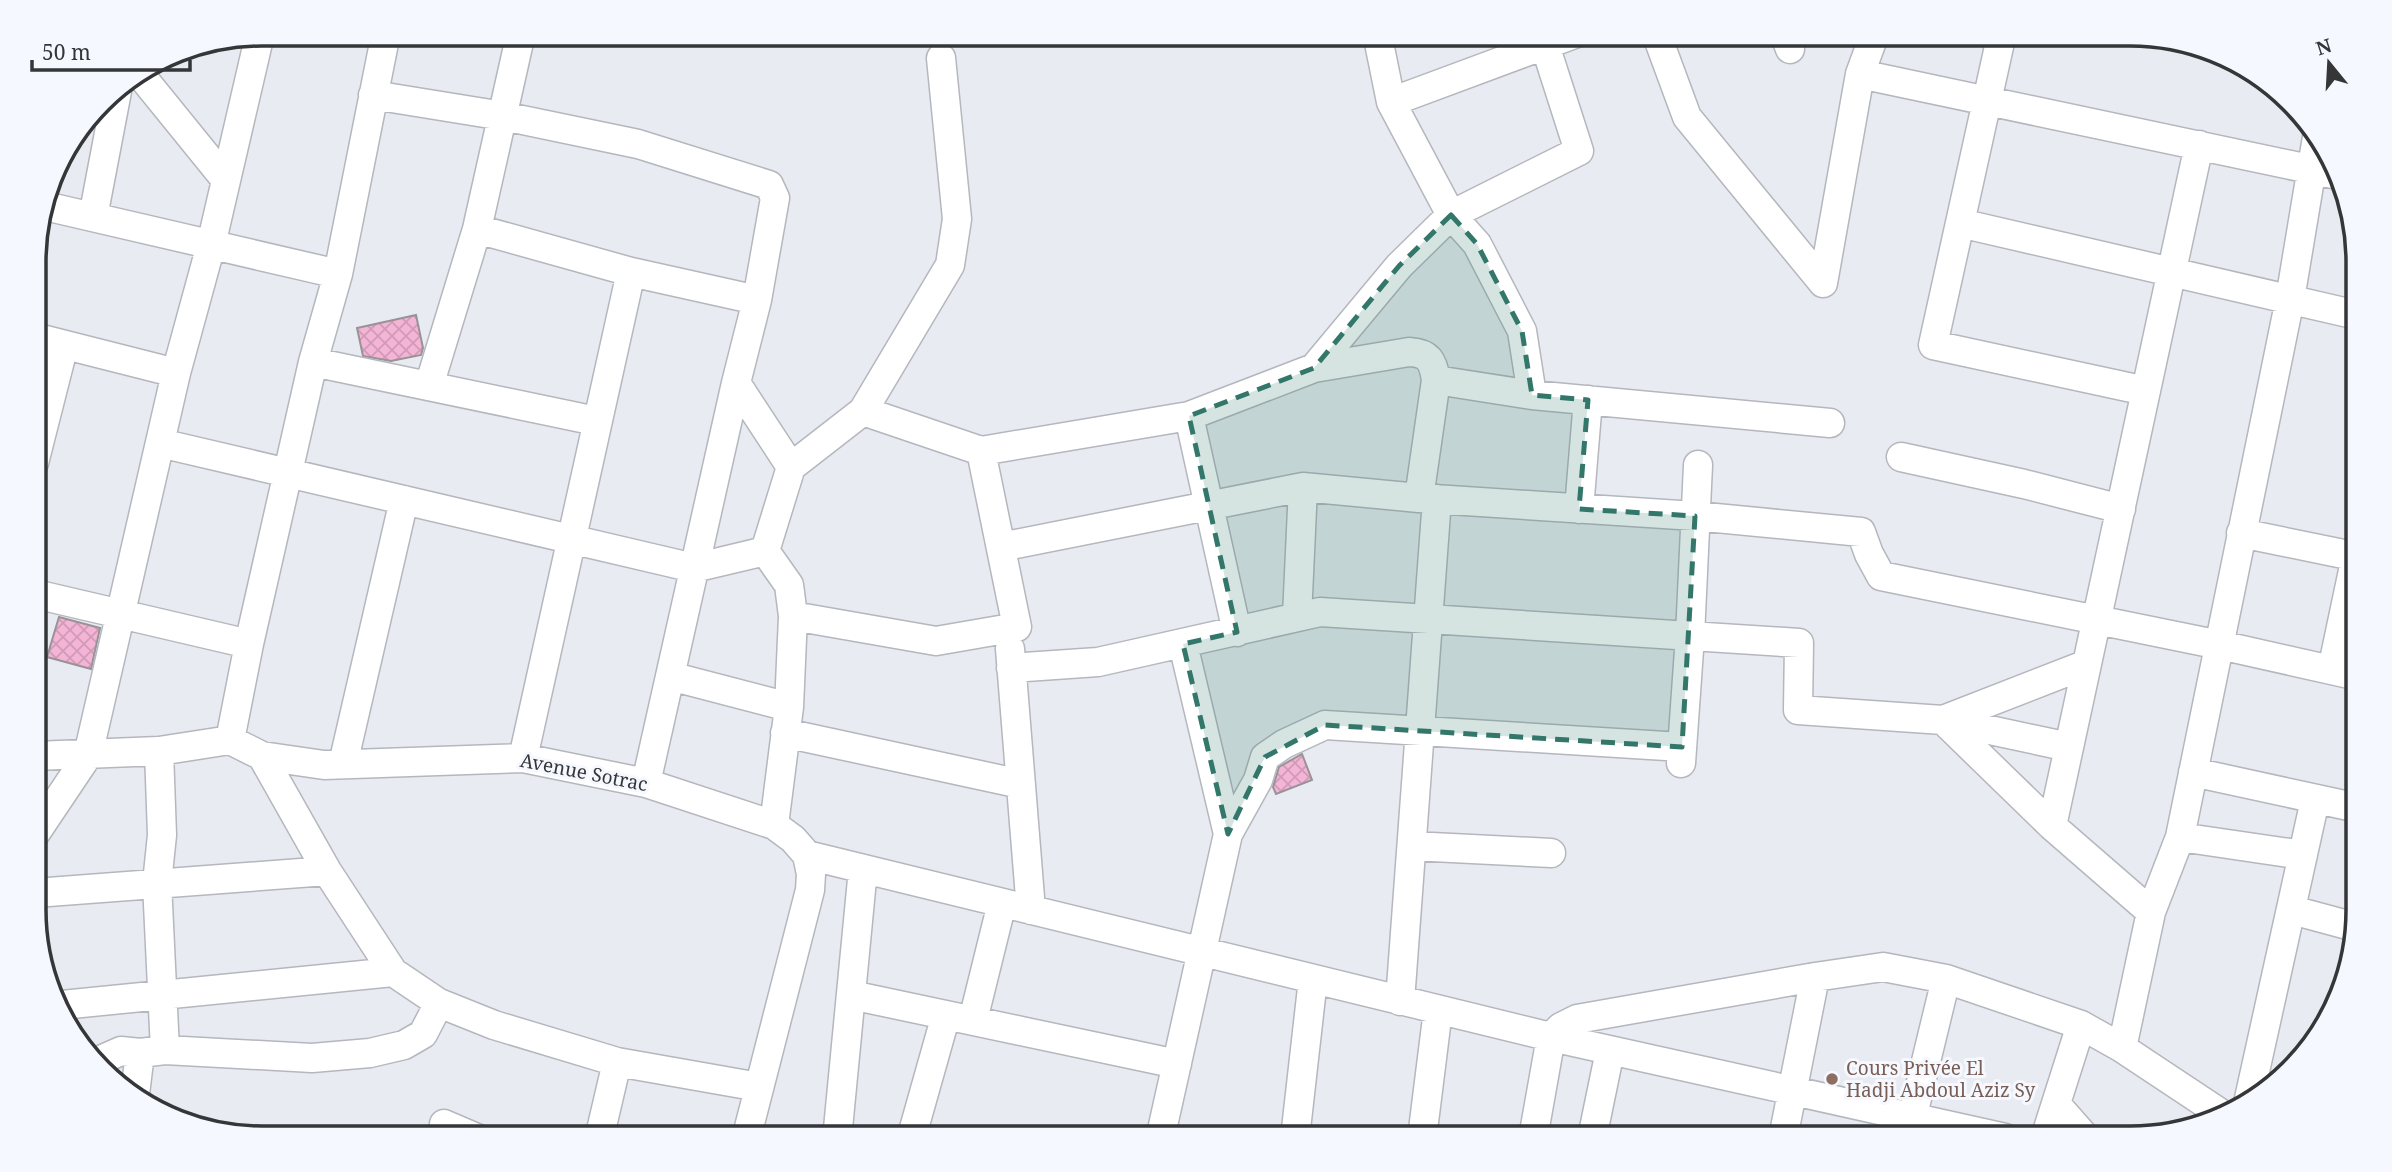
<svg xmlns="http://www.w3.org/2000/svg" width="2392" height="1172" font-family="'Noto Serif',serif">
  <style>
    .building { fill: url(#building-cross-hatch); stroke: #999296; stroke-width: 2 }
    .lines { fill: none; stroke-linecap: round; stroke-linejoin: round }
    .minor-casing { stroke: #b4b7bd; stroke-width: 31 }
    .minor { stroke: #fff; stroke-width: 28 }
    .marked { fill: #33776a; fill-opacity: 0.2; stroke: #33776a; stroke-width: 5; stroke-dasharray: 14 9; stroke-linejoin: round }
    .education-dot { fill: #8d6e63; stroke: #f6f8ff; stroke-width: 2.5 }
    .labels { text-anchor: middle; stroke-width: 6; stroke-linejoin: round; paint-order: stroke }
    .street-label { font-size: 19px; fill: #353638; stroke: #f6f8ff }
    .education-label { font-size: 19px; fill: #785e54; stroke: #f6f8ff; text-anchor: start }
    .rim { fill: none; stroke: #353638; stroke-width: 3.5 }
  </style>
  <defs>
    <pattern id="building-cross-hatch" width="8" height="8" patternUnits="userSpaceOnUse" patternTransform="scale(1.75)"><rect width="8" height="8" fill="#f3b4d5"/><path d="M0 0l8 8M0 8l8-8" fill="none" stroke="#d19bb8"/></pattern>
  </defs>
  <rect width="100%" height="100%" fill="#e8ebf1"/>
  <!-- building -->
  <path class="building" d="M416,315L423,348L421,355L391,361L363,356L357,328Z
    M59,617L100,628L91,669L47,657Z
    M1302,754L1312,780L1276,794L1273,787L1279,767Z"/>
  <g class="lines">
    <defs>
      <path id="minor" d="M1377,33L1391,102L1451,215L1477,244L1522,331L1532,395
        M1656,33L1687,117L1823,283
        M1784,33L1790,49
        M2002,33L1933,345L2146,391
        M139,73L225,179
        M1860,74L2333,174
        M373,95L503,116L638,144L769,185L775,198L757,300L736,383L646,783
        M1391,102L1577,33
        M45,206L338,274
        M93,217L118,86
        M1960,223L2357,315
        M477,229L631,272L757,300
        M1823,283L1860,74L1875,33
        M34,337L176,373
        M313,362L596,421
        M1314,368L1399,266L1451,215L1579,151L1545,45
        M1436,380L1532,395L1830,423
        M736,383L791,467
        M429,386L477,229L521,33
        M863,411L981,451L1189,416L1314,368L1409,352C1429,353 1433,361 1436,380L1419,498
        M1189,416L1237,632
        M160,443L694,568L765,551
        M1901,457L2024,484L2121,509
        M34,463L64,345
        M1579,509L1588,400
        M2241,533L2358,557
        M1001,547L1303,487L1419,498L1695,516L1861,532L1869,554L1881,576L2220,645L2358,676
        M765,551L791,467L863,411L950,265L957,219L941,58
        M765,551L789,585L793,616L789,707L774,825
        M35,594L249,644
        M793,616L936,641L1017,627L981,451
        M1297,617L1303,487
        M1183,644L1228,834
        M1010,649L1031,910
        M1011,668L1098,662L1320,612L1799,643L1798,710L1943,720L2069,747
        M2332,670L2358,547
        M670,676L789,707
        M1943,720L2052,826L2151,912
        M1943,720L2087,664
        M785,733L1021,784
        M230,740L249,644L313,362L338,274L386,33
        M159,751L162,835L157,883L165,1050
        M35,756L159,751L230,740L262,756L327,871L393,972L439,1003L494,1025L617,1062L759,1087
        M262,756L324,765L523,758L646,783L774,825L793,839L807,855L811,874L810,890L746,1139
        M523,758L631,272
        M1681,763L1690,636L1698,465
        M343,764L404,500
        M2193,772L2358,808
        M2052,826L2199,145
        M35,834L88,755L176,373L211,245L260,34
        M2180,837L2303,855
        M1412,846L1551,853
        M807,855L1551,1037L2005,1138
        M35,893L327,871
        M2292,910L2355,927
        M851,995L1177,1064
        M1400,1001L1437,499
        M62,1005L393,972
        M973,1020L1002,903
        M2122,1048L2151,912L2180,837L2290,299L2317,137
        M96,1062L121,1051L140,1053
        M135,1094L140,1053L165,1050L312,1058L370,1053L404,1045L423,1034L439,1003
        M2248,1103L2315,800
        M2056,1104L2086,1138
        M1912,1119L1946,979
        M444,1124L479,1139
        M1295,1138L1313,979
        M1422,1138L1438,1010
        M1533,1138L1551,1037L1561,1027L1577,1019L1815,977L1883,967L1946,979L2081,1025L2122,1048L2220,1113
        M1592,1138L1610,1051
        M1783,1138L1815,977
        M2045,1138L2081,1025
        M599,1139L617,1062
        M837,1139L863,869
        M911,1139L946,1015
        M1160,1139L1228,834L1258,780L1265,757L1284,744L1325,725L1682,747"/>
    </defs>
    <!-- minor casing -->
    <use href="#minor" class="minor-casing"/>
    <!-- minor -->
    <use href="#minor" class="minor"/>
  </g>
  <!-- marked area -->
  <path class="marked" d="M1451,215L1477,244L1522,331L1532,395L1588,400L1579,509L1695,516L1682,747L1325,725L1265,757L1228,834L1183,644L1237,632L1189,416L1314,368L1399,266Z"/>
  <!-- markers -->
  <circle class="education-dot" cx="1832" cy="1079" r="7"/>
  <g class="labels">
    <!-- street labels -->
    <g class="street-label">
      <text transform="translate(584 772) rotate(11)" y="7">Avenue Sotrac</text>
    </g>
    <!-- education labels -->
    <g class="education-label">
      <text x="1846" y="1075">Cours Privée El<tspan x="1846" dy="22">Hadji Abdoul Aziz Sy</tspan></text>
    </g>
  </g>
  <!-- crop -->
  <path d="M0 0H2392V1172H0ZM262 46H2130A216 216 0 0 1 2346 262V910A216 216 0 0 1 2130 1126H262A216 216 0 0 1 46 910V262A216 216 0 0 1 262 46Z" fill="#f6f8ff" fill-rule="evenodd"/>
  <path class="rim" d="M262 46H2130A216 216 0 0 1 2346 262V910A216 216 0 0 1 2130 1126H262A216 216 0 0 1 46 910V262A216 216 0 0 1 262 46Z"/>
  <!-- north arrow -->
  <g transform="translate(2329 63) rotate(342)" stroke="#f6f8ff" stroke-width="5" paint-order="stroke">
  <path d="M0-5L12 26L0 18L-12 26Z" fill="#353638"/>
  <text y="-10" font-size="19" font-weight="bold" text-anchor="middle" fill="#353638">N</text>
  </g>
  <!-- scale -->
  <path d="M32 60v10h158v-10" fill="none" stroke="#353638" stroke-width="3.5"/>
  <text x="42" y="60" font-size="21" fill="#353638" stroke="#f6f8ff" stroke-width="5" paint-order="stroke">50 m</text>
</svg>
